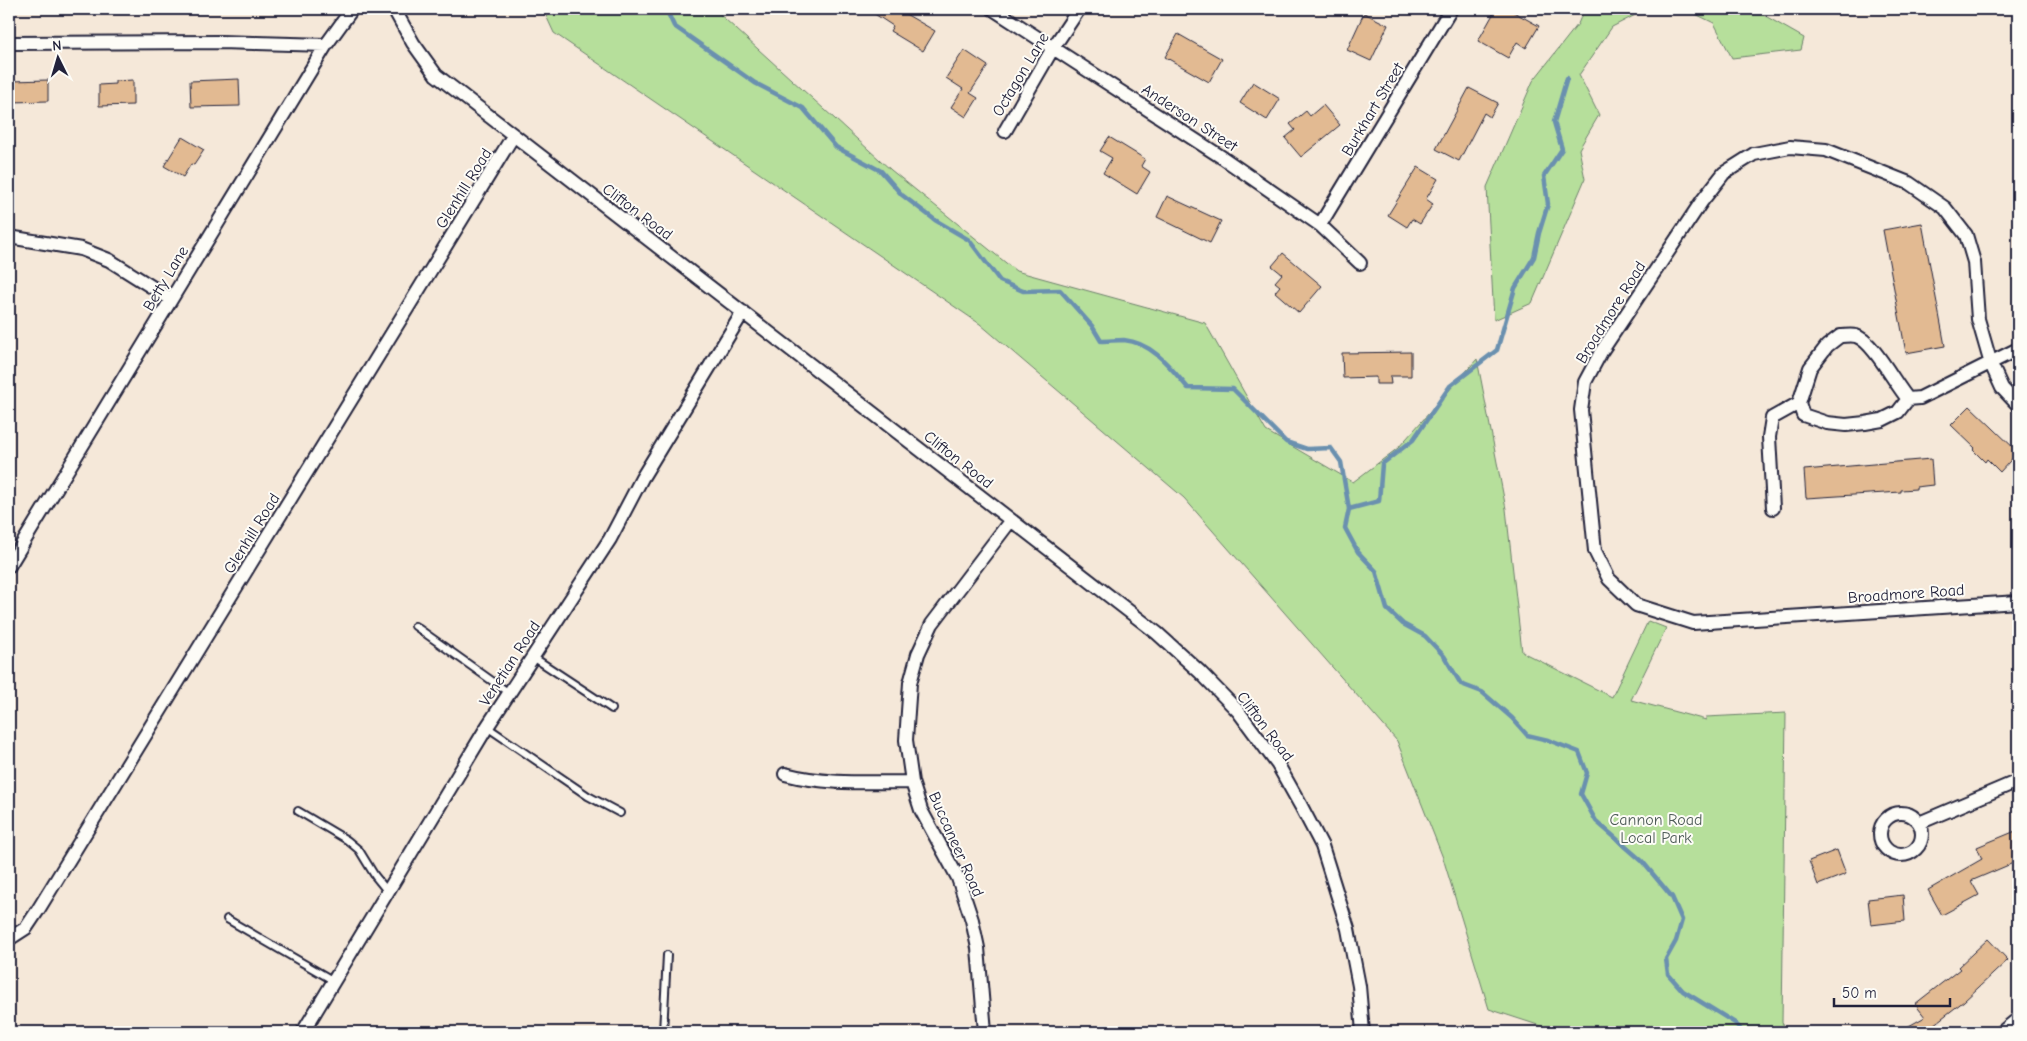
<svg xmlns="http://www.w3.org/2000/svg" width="2027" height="1041" font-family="'Comic Neue',sans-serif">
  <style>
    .green { fill: #b6df9b; stroke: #6c806b }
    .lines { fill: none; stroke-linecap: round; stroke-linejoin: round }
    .stream { stroke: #6a90af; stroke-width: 4.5 }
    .building { fill: #e2ba92; stroke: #22223b }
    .lane-casing { stroke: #22223b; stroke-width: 10 }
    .street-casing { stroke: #22223b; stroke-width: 16 }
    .lane { stroke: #fdfcf7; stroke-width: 6 }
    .street { stroke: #fdfcf7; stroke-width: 12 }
    .labels { text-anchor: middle; stroke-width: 4; stroke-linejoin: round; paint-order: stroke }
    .street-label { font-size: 16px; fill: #22223b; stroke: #fdfcf7 }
    .park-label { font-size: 16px; fill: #4e5b58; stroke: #fdfcf7 }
  </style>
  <rect width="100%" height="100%" fill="#f5e8d9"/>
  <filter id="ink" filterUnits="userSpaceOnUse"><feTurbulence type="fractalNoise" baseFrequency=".02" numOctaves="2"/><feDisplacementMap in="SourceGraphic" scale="10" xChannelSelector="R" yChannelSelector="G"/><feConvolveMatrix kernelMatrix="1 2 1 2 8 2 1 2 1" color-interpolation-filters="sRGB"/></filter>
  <g filter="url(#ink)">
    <!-- green -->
    <path class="green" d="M543,9H714L891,170L1016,271L1205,323L1266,431L1353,482L1398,448L1477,359L1506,509L1522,652L1612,697L1648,621L1666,628L1631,700L1706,720V717L1786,713L1782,1023L1789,1032H1551L1550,1029L1489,1009L1443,858L1397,741L1184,498L980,324L554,33Z
      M1584,9H1647L1612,27L1579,75L1599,115L1579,149L1585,179L1532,303L1494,320L1487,187L1533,81L1578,24Z
      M1685,9H1753L1804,38L1801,50L1732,58L1714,23Z"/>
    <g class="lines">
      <!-- stream -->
      <path class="stream" d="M666,9L674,26L755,83L803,108L836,147L881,171L902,195L935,220L969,240L1000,281L1023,291L1060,290L1092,326L1101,341C1108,341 1116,340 1124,340C1153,343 1170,367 1188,388L1233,389L1286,442L1307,449L1331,448L1341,462L1349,509L1345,528L1358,552L1376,571L1387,609L1403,624L1425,636L1444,656L1461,684L1482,692L1512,718L1527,735L1548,740L1579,752L1587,773L1581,794L1596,821L1642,861L1672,897L1682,920L1676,941L1666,959L1668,974L1683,991L1735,1023L1743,1032
        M1349,509L1379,501L1382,464L1413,440L1450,386L1497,350L1515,288L1534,257L1539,233L1548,204L1544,176L1562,149L1554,122L1567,78"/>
    </g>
    <!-- building -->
    <path class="building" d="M867,9H897L935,31L923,51L890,31L893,26Z
      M1496,9H1508L1539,26L1526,48L1517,42L1508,58L1478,41Z
      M1364,13L1388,25L1371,61L1347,50Z
      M1178,34L1222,59L1209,82L1165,57Z
      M964,50L988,66L970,93L978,98L966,117L951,107L963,89L946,78Z
      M239,79L240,106L191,107L190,81Z
      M48,80V101L12,102V81Z
      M133,80V105L99,106V85L115,84V81Z
      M1253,82L1280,99L1267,120L1240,103Z
      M1469,88L1498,103L1490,117L1484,113L1459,161L1436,149Z
      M1323,105L1340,125L1301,157L1285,138L1295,130L1290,124L1306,111L1310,116Z
      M182,137L204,150L194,165L191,164L183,177L164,166Z
      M1109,137L1145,159L1141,166L1150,172L1137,194L1103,173L1112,158L1100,151Z
      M1418,167L1438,179L1426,199L1433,204L1420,224L1412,219L1407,227L1388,215Z
      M1167,196L1221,221L1210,243L1157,217Z
      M1922,223L1945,346L1906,353L1883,230Z
      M1283,253L1322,286L1299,313L1275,292L1280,286L1275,282L1282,274L1272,266Z
      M1411,352V376H1390L1391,384H1376V377L1343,378L1342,353Z
      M1970,406L2018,452L2000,472L1987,459L1985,462L1973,450L1975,448L1951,425Z
      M1931,459L1933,485L1916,487V489L1901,490V492L1806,498L1804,470Z
      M2018,830V861L1971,881L1979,895L1942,915L1928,890L1982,859L1977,847Z
      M1837,850L1846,874L1818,885L1809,861Z
      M1903,895L1905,921L1871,925L1868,899Z
      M1988,939L2008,960L1964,1001L1924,1032H1898L1925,1017L1915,1004L1960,969L1958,967Z"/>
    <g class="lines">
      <defs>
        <path id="lane" d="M415,626L509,693
          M533,657L612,709
          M487,727L588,796L620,813
          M298,811L347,840L359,850L375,876L388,892
          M227,919L334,981
          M663,1032L667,955"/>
        <path id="street" d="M394,9L413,43L436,75L1157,633L1200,672L1238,711L1278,765L1301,806L1322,846L1348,929L1359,986L1363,1032
          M993,9L1223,158L1320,225L1360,263
          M9,43L220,42L326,45
          M1005,131L1053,48L1079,9
          M1320,225L1451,9
          M9,237L81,249L109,260L171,299
          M1840,336C1845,336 1851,335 1856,336C1873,341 1895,384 1908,399L1898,412L1882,420L1865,423L1846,425L1827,423L1803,415L1799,403L1810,368L1827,346Z
          M1908,399L1920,398L2018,349
          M2018,405L2002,388L1991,364L1978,319L1974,262L1966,235L1945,208L1909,183L1826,150L1790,147L1754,154L1724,173L1702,201L1601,352L1585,382L1581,410L1595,551L1609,579L1636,605L1693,623L2018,602
          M1773,508L1769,437L1772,418L1799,403
          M9,566L326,45L352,9
          M785,774C826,785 870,782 912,782
          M1880 834a21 21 0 1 1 42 0a21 21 0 1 1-42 0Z
          M1919,823L2018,781
          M9,939L26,928L38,910L513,136
          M303,1032L487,727L610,539L642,478L743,312
          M985,1032L978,948L972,920L958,878L921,810L912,782L906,740L910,683L918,654L932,624L1011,520
          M2002,1032L2018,1019"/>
      </defs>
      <!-- lane casing -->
      <use href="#lane" class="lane-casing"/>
      <!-- street casing -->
      <use href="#street" class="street-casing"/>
      <!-- lane -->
      <use href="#lane" class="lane"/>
      <!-- street -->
      <use href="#street" class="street"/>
    </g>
  </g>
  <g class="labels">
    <!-- street labels -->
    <g class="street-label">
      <text transform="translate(1020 74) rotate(-59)" y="6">Octagon Lane</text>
      <text transform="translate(1372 109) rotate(-59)" y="6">Burkhart Street</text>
      <text transform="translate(1190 117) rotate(33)" y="6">Anderson Street</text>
      <text transform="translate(463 188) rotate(-58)" y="6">Glenhill Road</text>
      <text transform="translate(638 211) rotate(37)" y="6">Clifton Road</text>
      <text transform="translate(165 278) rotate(-59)" y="6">Betty Lane</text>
      <text transform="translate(1610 312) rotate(-58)" y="6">Broadmore Road</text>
      <text transform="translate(959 459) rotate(38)" y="6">Clifton Road</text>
      <text transform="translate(251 533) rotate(-58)" y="6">Glenhill Road</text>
      <text transform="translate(1906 593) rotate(-4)" y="6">Broadmore Road</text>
      <text transform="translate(509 663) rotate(-57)" y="6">Venetian Road</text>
      <text transform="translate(1266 726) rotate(53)" y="6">Clifton Road</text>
      <text transform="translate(957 844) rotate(66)" y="6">Buccaneer Road</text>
    </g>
    <!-- park labels -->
    <g class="park-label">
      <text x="1656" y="825">Cannon Road<tspan x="1656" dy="18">Local Park</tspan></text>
    </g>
  </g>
  <!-- margin -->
  <rect width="2027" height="1041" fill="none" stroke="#fdfcf7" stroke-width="30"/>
  <rect x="15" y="15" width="1997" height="1011" fill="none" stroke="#22223b" stroke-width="2" filter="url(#ink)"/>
  <!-- north arrow -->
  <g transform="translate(58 58) rotate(355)" stroke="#fdfcf7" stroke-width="4" paint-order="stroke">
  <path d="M0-4L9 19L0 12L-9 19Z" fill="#22223b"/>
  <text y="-8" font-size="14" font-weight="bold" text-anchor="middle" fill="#22223b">N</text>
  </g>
  <!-- scale -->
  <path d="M1834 998v8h116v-8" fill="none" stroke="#22223b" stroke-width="2.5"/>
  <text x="1842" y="998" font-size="15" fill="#22223b" stroke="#fdfcf7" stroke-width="4" paint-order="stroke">50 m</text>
</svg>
